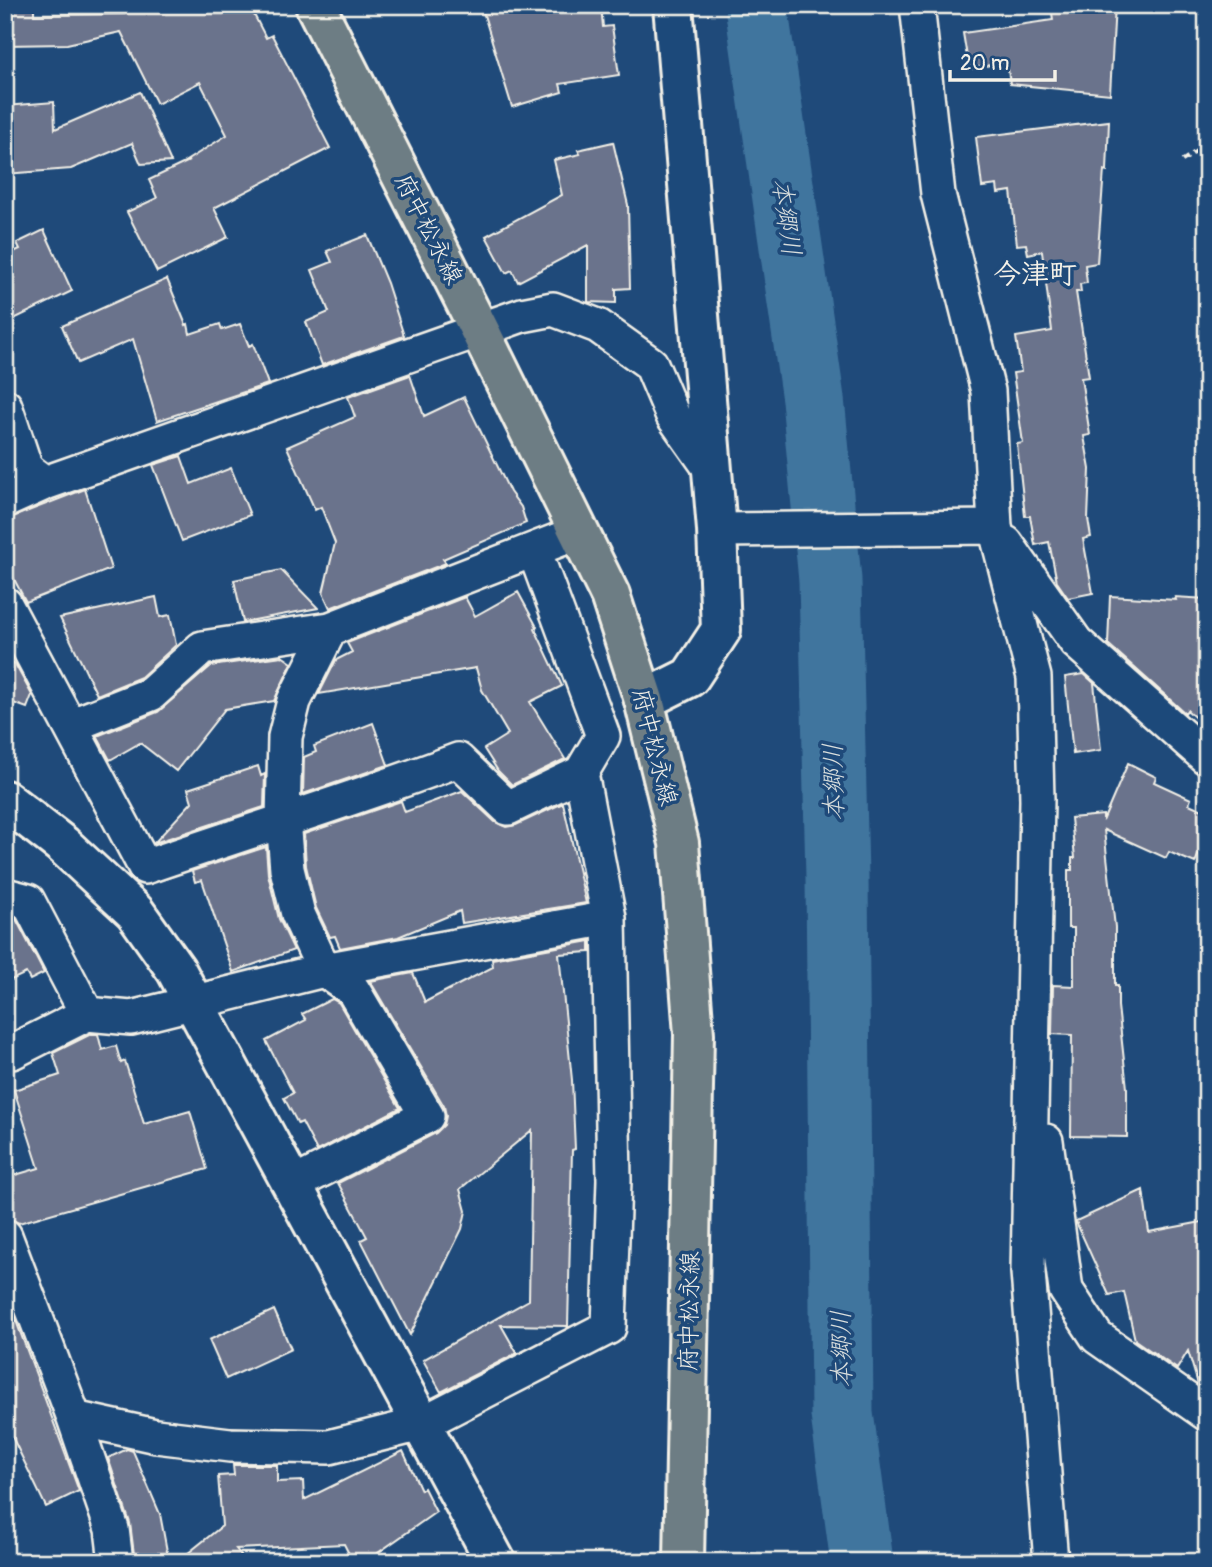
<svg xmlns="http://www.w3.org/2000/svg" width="1212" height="1567" font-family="Pangolin,'Klee One',sans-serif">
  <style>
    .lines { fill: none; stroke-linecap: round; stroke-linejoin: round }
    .river { stroke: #41759e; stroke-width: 63 }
    .building { fill: #6b738c; stroke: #f4f1e8; stroke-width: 2 }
    .street-casing { stroke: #f4f1e8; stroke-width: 38 }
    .secondary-casing { stroke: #f4f1e8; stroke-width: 44 }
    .primary-casing { stroke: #f4f1e8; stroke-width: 44 }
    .path { stroke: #f4f1e8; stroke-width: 4.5; stroke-dasharray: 7 5; stroke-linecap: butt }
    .street { stroke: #1f4a7a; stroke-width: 33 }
    .secondary { stroke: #1f4a7a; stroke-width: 38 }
    .primary { stroke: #6d7d84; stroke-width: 38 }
    .labels { text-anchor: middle; stroke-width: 7; stroke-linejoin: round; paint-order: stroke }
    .street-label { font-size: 24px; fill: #f4f1e8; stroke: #1f4a7a }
    .water-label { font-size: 26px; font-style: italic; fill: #d9dedd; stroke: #1f4a7a }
    .quarter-label { font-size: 28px; font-weight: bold; fill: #f4f1e8; stroke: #1f4a7a }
  </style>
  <rect width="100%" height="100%" fill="#1f4a7a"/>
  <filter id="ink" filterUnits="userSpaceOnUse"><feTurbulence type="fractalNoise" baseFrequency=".0143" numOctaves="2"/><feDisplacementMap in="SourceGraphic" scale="14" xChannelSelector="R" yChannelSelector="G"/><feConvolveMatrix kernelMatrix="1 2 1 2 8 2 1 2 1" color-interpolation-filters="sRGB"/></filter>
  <g filter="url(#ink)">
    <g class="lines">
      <!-- river -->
      <path class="river" d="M756,5L813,399L830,580L837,877L842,1414L862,1562"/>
    </g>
    <!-- building -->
    <path class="building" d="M5,5H34V15L124,14L120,5H249L266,38L272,35L330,148L214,208L228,237L157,272L127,212L157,198L149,180L189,161H186L227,135L200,82L157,104L121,32L67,44L5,45Z
      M481,5H601L603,27L612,26L619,75L560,84L562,92L512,107Z
      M1051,5H1115L1110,94L1010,84L1007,62L969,69L963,33L1053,20Z
      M140,92L171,162L141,164L132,143L71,169L5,174V106L54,102L55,129Z
      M1109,121L1107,171L1104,170L1097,263L1085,265L1087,283L1080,284L1081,292H1076L1089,377L1081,378L1090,435L1084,436L1090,469L1088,519L1091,537L1083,539L1093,593L1068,598L1057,582L1049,542L1035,545L1030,516H1025L1017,444L1023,443L1013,373L1021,372L1016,337L1052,331L1042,251L1028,254L1026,244L1017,245L1011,191L998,193L997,185L982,187L976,137Z
      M613,142L628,205L630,288L616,289V303L588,302V245L518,282L512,270L506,273L486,236L562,195L554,160L580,154L578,150Z
      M44,230L72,291L12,320L5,305V256L20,249L17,243Z
      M367,235L387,283L404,336L322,365L306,322L329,312L312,270L332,262L327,251Z
      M167,279L186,325L188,324L190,334L220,324L222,330L240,324L249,346L253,344L268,384L157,421L133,339L78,363L62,326Z
      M410,375L424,416L464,397L510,492L521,507L526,523L443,559L446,563L330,608L323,593L335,543L321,507L315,510L287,447L355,417L348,397Z
      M181,456L191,484L231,468L250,515L182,541L153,465Z
      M85,489L111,569L26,602L5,562V520Z
      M281,570L318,608L243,622L234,580Z
      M518,592L537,627L535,629L562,686L530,702L565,759L512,785L498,771L484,749L508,734L482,690L476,668L319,694L336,660L352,652L347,643L465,597L475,616Z
      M1110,596L1176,600L1175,597L1207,599V729L1187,710L1185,713L1108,644Z
      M156,597L160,617L170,615L176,645L141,677L97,695L60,618Z
      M282,656L292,663L274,701L225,709L176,771L140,743L110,760L97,736L158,712L211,666Z
      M5,660L15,664L32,695L27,708L5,700Z
      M1084,674L1094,683L1101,750L1073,754L1065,677Z
      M373,723L388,765L303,794L304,757L316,752L314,746Z
      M1128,763L1156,777L1154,782L1191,799L1189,804L1207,812V853L1200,851L1195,863L1169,852L1166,858L1104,830L1115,927V985H1118V1006L1127,1088V1137L1071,1136L1072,1035L1052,1034L1053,985L1074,986V928H1068V870H1072V858H1075L1071,818L1103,815V821Z
      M258,766L261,776L265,774L264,807L154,843L192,802L188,789Z
      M462,791L495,822L506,827L516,825L563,803L586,903L462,923L460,911L398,937L340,948L335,936L330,937L316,908L306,866L304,834L401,801L405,812Z
      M266,847L268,874L279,919L294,950L233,972L202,880L195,882L192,871Z
      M5,915L15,917L44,973L30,980L26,973L5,983Z
      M590,941V952L559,954L572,1080L575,1149L572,1150L568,1326L501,1325L517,1353L441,1392L423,1360L529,1300L532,1130L460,1189L466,1211L462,1229L410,1335L361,1240L367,1237L338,1183L436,1133L444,1125L446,1116L444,1106L370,981L413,973L425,1002L493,967L492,959Z
      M332,999L339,1003L400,1108L317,1151L302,1122L298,1124L284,1098L293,1093L266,1041L306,1020L302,1014Z
      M91,1034H98L102,1050L116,1046L121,1063L125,1061L144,1124L190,1111L207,1169L19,1223L5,1217V1178L39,1168L14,1090L60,1075L53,1053Z
      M1143,1190L1149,1232L1207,1221V1388L1198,1384L1188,1351L1177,1369L1135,1340L1124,1292L1109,1295L1077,1224L1076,1221Z
      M5,1291L79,1491L46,1507L5,1422Z
      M274,1310L291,1349L226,1379L209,1340Z
      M127,1449L133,1451L160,1514L169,1562H135L130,1523L108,1458Z
      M403,1451L421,1490L424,1488L436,1512L365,1562H353L344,1544L236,1549L246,1562H177L222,1526L218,1476L234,1475L233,1465H277V1482L303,1481L304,1500Z"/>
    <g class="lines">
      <defs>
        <path id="street" d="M917,5L938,194L988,391L995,527L1034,677L1037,800L1028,1272L1051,1562
          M5,406L26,469L45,483
          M5,501L45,483L522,315L553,309L598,326L651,364L673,416L712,471
          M717,530L995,527
          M1006,543L1076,642L1207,758
          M5,604L145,867C249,831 355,799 458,760L508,808L581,773
          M70,726L151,694L202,648L330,629L579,532
          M5,895L28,901L87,1014
          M5,1052H12L87,1014L131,1018L324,970L609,918
          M1046,1141L1066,1290L1097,1337L1207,1414
          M292,1185L427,1116L353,990L324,970L298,914L287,869L283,819L285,737L294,701L330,629
          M5,1236L74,1418L112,1529L116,1562
          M74,1418L156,1436L230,1445L329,1447L421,1424L609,1327L614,1180L609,918L581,773L603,736L534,550"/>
        <path id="secondary" d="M644,700L690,677L721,630L717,530L673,5
          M5,800L63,845L135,912L176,970L496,1562"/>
        <path id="primary" d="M315,5L480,331L610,595L644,700L679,843L694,1034L684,1562"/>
      </defs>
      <!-- street casing -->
      <use href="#street" class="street-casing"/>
      <!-- secondary casing -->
      <use href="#secondary" class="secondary-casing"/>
      <!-- primary casing -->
      <use href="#primary" class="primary-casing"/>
      <!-- path -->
      <path class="path" d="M1182,161L1207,144"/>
      <!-- street -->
      <use href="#street" class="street"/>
      <!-- secondary -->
      <use href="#secondary" class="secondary"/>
      <!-- primary -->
      <use href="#primary" class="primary"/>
    </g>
  </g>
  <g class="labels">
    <!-- street labels -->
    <g class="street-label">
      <text transform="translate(429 229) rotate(63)" y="8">府中松永線</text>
      <text transform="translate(655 747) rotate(76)" y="8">府中松永線</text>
      <text transform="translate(689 1311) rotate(-89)" y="8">府中松永線</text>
    </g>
    <!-- water labels -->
    <g class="water-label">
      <text transform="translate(787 217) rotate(82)" y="9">本郷川</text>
      <text transform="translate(833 782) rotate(-91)" y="9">本郷川</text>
      <text transform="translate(841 1349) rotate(-91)" y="9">本郷川</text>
    </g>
    <!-- quarter labels -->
    <g class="quarter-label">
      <text x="1035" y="283">今津町</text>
    </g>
  </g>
  <!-- margin -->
  <rect width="1212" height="1567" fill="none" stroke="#1f4a7a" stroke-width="28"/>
  <rect x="14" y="14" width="1184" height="1539" fill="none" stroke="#f4f1e8" stroke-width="2.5" filter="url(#ink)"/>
  <!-- scale -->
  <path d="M950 70v10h105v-10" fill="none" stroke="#f4f1e8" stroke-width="3.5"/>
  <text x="960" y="70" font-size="21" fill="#f4f1e8" stroke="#1f4a7a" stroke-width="5" paint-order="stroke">20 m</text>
</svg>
